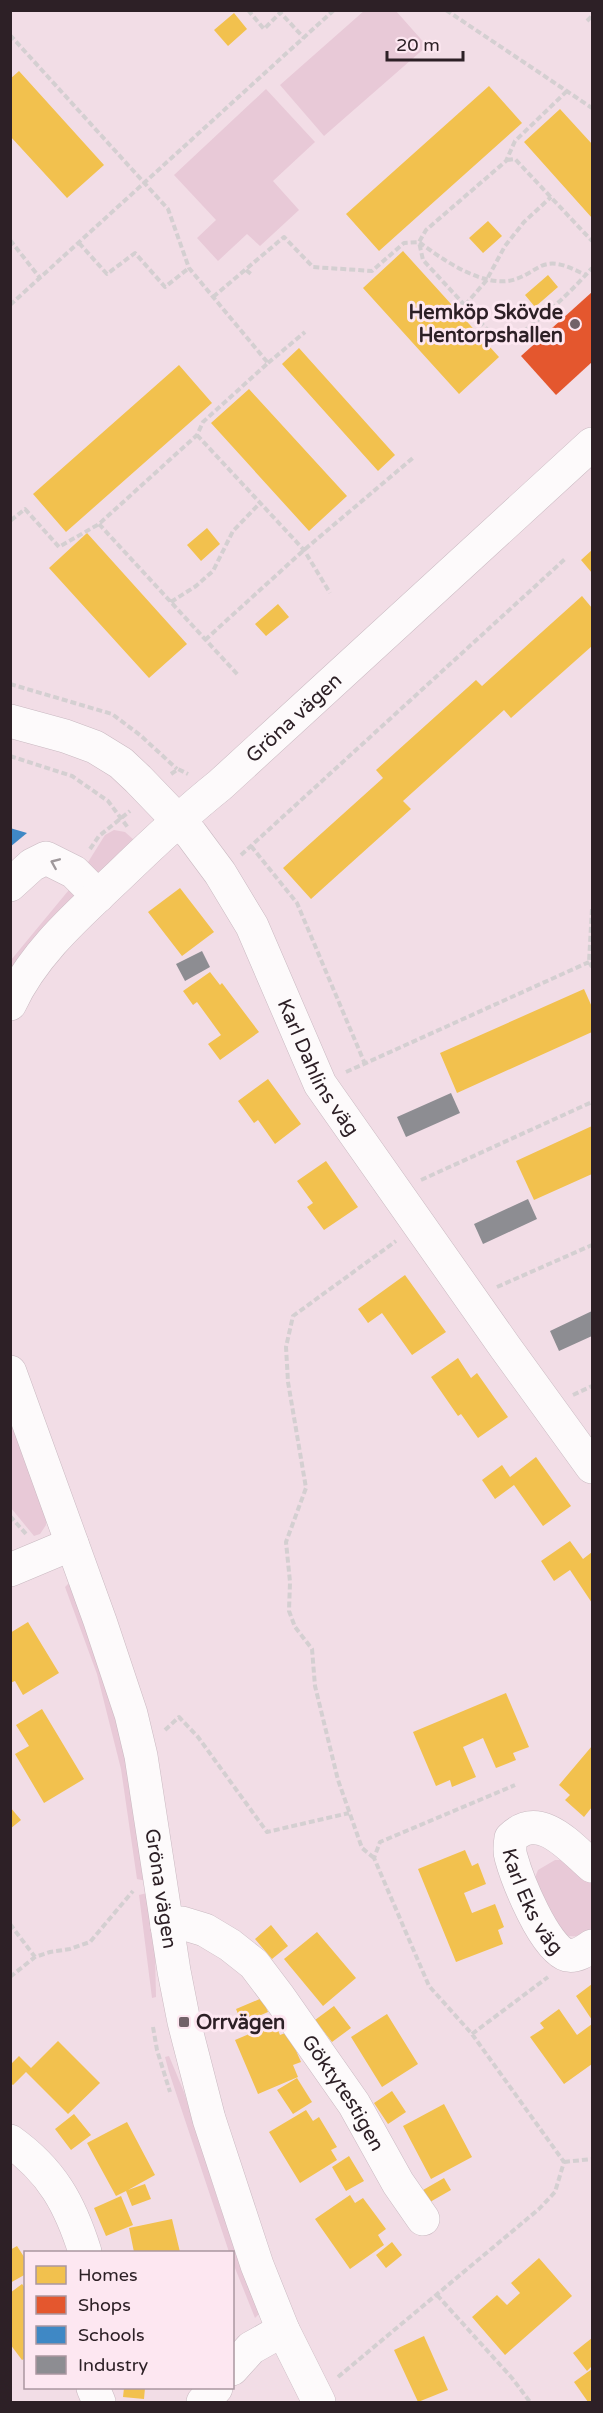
<svg xmlns="http://www.w3.org/2000/svg" width="603" height="2413" font-family="'Varela Round',sans-serif">
  <style>
    .green { fill: #e8c9d7 }
    .homes { fill: #f2c14e }
    .shops { fill: #e4572e }
    .schools { fill: #3f88c5 }
    .industry { fill: #8d8d92 }
    .lines { fill: none; stroke-linecap: round; stroke-linejoin: round }
    .minor-casing { stroke: #c9b9c1; stroke-width: 34 }
    .path { stroke: #d4cfd1; stroke-width: 4; stroke-dasharray: 6 3; stroke-linecap: butt }
    .minor { stroke: #fdfafb; stroke-width: 33 }
    .oneway { stroke: #9f989b }
    .poi-dot { fill: #726269; stroke: #fde7f1; stroke-width: 2 }
    .labels { text-anchor: middle; stroke-width: 6; stroke-linejoin: round; paint-order: stroke }
    .poi-label { font-size: 20px; font-weight: bold; fill: #2d2026; stroke: #fde7f1; text-anchor: end }
    .street-label { font-size: 20px; fill: #2d2026; stroke: #fde7f1 }
  </style>
  <rect width="100%" height="100%" fill="#f2dde6"/>
  <!-- green -->
  <path class="green" d="M365,10L396,11L427,46L324,136L280,85Z
    M266,89L315,142L273,181L299,210L260,246L247,234L218,261L197,238L216,220L174,175Z
    M114,830L125,832L134,840L100,875L85,867L105,835Z
    M73,885L75,898L11,977V960Z
    M10,1412L46,1509V1525L40,1534L34,1536L11,1508Z
    M68,1584L72,1585L122,1738L146,1881L137,1879L121,1769L97,1674L65,1587Z
    M555,1860H563L592,1884V1928C581,1936 572,1940 559,1932L534,1880L538,1870Z
    M147,1893L155,1953L156,1997L152,1998L139,1895Z
    M169,2056L184,2092L220,2207L259,2306V2314L255,2318L233,2263L232,2252H229L169,2072L165,2057Z"/>
  <!-- homes -->
  <path class="homes" d="M234,13L247,29L228,46L214,30Z
    M19,71L104,165L67,198L10,136V79Z
    M489,86L522,123L379,251L346,214Z
    M560,109L592,144V218L524,142Z
    M488,221L502,236L483,253L469,238Z
    M403,251L499,357L459,394L363,288Z
    M548,275L558,287L535,307L525,295Z
    M299,348L395,455L378,471L282,364Z
    M179,365L212,403L66,532L33,494Z
    M249,389L347,496L309,531L211,423Z
    M207,528L220,544L201,561L187,545Z
    M87,533L187,644L149,678L49,568Z
    M592,550V573L581,560Z
    M582,596L592,608V646L511,718L504,710L403,801L411,809L311,899L283,868L383,778L376,770L476,680L482,686Z
    M278,604L289,617L266,636L255,624Z
    M180,888L214,932L182,956L148,912Z
    M210,972L220,985L222,983L259,1032L220,1060L208,1044L221,1035L197,1002L193,1005L183,991Z
    M584,989L592,1007V1032L457,1093L440,1053Z
    M268,1079L301,1124L275,1144L258,1120L254,1123L238,1101Z
    M592,1126V1174L534,1200L516,1161Z
    M326,1161L358,1207L324,1230L307,1207L313,1203L297,1181Z
    M405,1275L446,1332L412,1355L382,1313L368,1323L358,1309Z
    M458,1358L471,1378L477,1373L508,1417L478,1438L461,1414L458,1416L431,1377Z
    M536,1457L571,1506L543,1526L514,1485L495,1499L482,1480L502,1465L510,1477Z
    M570,1541L583,1559L592,1552V1603L570,1570L554,1581L541,1561Z
    M28,1622L59,1673L23,1695L15,1681L10,1683V1633Z
    M506,1693L529,1747L513,1753L516,1760L496,1768L483,1738L463,1747L476,1777L452,1787L450,1780L436,1786L413,1732Z
    M42,1709L84,1779L44,1803L15,1754L29,1746L16,1725Z
    M592,1746V1807L584,1817L565,1800L570,1795L559,1785Z
    M10,1807L21,1820L10,1829Z
    M465,1850L472,1866L478,1863L486,1884L464,1893L472,1913L495,1904L504,1927L498,1930L503,1944L456,1962L418,1869Z
    M271,1925L288,1946L272,1959L255,1939Z
    M317,1932L356,1978L323,2006L284,1959Z
    M592,1984V2020L576,1996Z
    M262,1998L268,2012L242,2023L236,2009Z
    M334,2006L351,2028L332,2042L315,2020Z
    M559,2009L577,2035L592,2024V2064L564,2084L530,2037L544,2028L540,2023Z
    M387,2014L418,2064L382,2087L351,2037Z
    M275,2023L280,2035L288,2032L301,2062L293,2065L298,2077L258,2094L235,2040Z
    M58,2041L100,2083L68,2114L26,2072L13,2085L10,2083V2065L19,2056L31,2068Z
    M297,2078L312,2102L293,2114L277,2090Z
    M392,2091L406,2112L388,2124L374,2103Z
    M444,2104L472,2157L431,2179L403,2126Z
    M306,2110L313,2121L319,2117L337,2147L331,2150L337,2160L300,2183L269,2132Z
    M74,2114L91,2135L71,2150L55,2129Z
    M127,2122L155,2175L128,2190L145,2184L151,2199L132,2206L126,2191L116,2196L87,2143Z
    M349,2156L364,2181L346,2191L332,2167Z
    M444,2178L451,2190L430,2202L423,2190Z
    M350,2195L355,2203L363,2198L386,2229L378,2235L384,2245L350,2269L315,2219Z
    M121,2196L133,2225L106,2236L94,2208Z
    M172,2219L180,2252H134L129,2228Z
    M392,2242L402,2255L386,2268L376,2255Z
    M17,2246L26,2260V2274L10,2283V2250Z
    M539,2258L572,2296L505,2355L472,2317L497,2295L507,2305L520,2293L511,2283Z
    M22,2284L26,2289V2358L22,2360L10,2344V2293Z
    M424,2336L448,2390L418,2402L394,2350Z
    M592,2338V2366L587,2371L573,2353Z
    M592,2369V2402H588L574,2382Z
    M124,2388H145L144,2399L123,2397Z"/>
  <!-- shops -->
  <path class="shops" d="M592,292V362L556,395L521,356Z"/>
  <!-- schools -->
  <path class="schools" d="M10,828L27,833L10,847Z"/>
  <!-- industry -->
  <path class="industry" d="M202,951L210,967L185,981L176,964Z
    M451,1093L460,1113L406,1137L397,1117Z
    M528,1199L537,1219L483,1244L474,1224Z
    M592,1311V1336L559,1351L550,1331Z"/>
  <g class="lines">
    <defs>
      <g id="minor">
        <path id="s1" d="M10,721L65,736L95,747L121,763L138,779L191,834L220,873L252,926L320,1084L505,1347L592,1467"/>
        <path d="M10,885L32,865L46,858L74,872L98,896"/>
        <path id="s2" d="M10,1004C34,952 80,913 120,875C153,843 185,813 220,785L592,444"/>
        <path id="s3" d="M10,1372L100,1621L131,1714L141,1756L174,1971L184,2022L209,2119L257,2265L283,2330L319,2402"/>
        <path d="M10,1570L72,1544"/>
        <path id="s4" d="M592,1866C569,1846 540,1810 511,1838C510,1844 509,1851 511,1857C517,1879 544,1948 567,1955C576,1957 585,1951 592,1946"/>
        <path id="s5" d="M167,1926L182,1923L205,1930L230,1945L254,1964L279,1997L354,2104L398,2183L423,2219"/>
        <path d="M10,2141C52,2171 70,2204 85,2252"/>
        <path d="M232,2369L251,2348L283,2330"/>
        <path d="M93,2388L99,2402"/>
        <path d="M203,2402L216,2388"/>
      </g>
    </defs>
    <!-- minor casing -->
    <use href="#minor" class="minor-casing"/>
    <!-- path -->
    <path class="path" d="M248,10L264,29L280,13
      M278,10L304,38
      M446,10L592,108
      M587,21L592,16
      M10,35L168,209L189,268L268,363L203,422L197,435L99,524L59,547L25,509L10,521
      M567,91L515,141L506,161L426,230L419,242L423,260L495,338L511,340C541,320 569,294 592,268
      M507,160L515,159L592,241
      M10,240L40,278
      M79,243L107,274L135,253L165,287L189,268
      M246,270L251,274
      M213,297L284,237L313,267L372,271L404,243L419,242C443,260 486,290 516,279C525,276 533,270 541,266C557,259 572,269 586,275
      M10,305L334,10
      M465,305L486,281L505,246L524,222L551,197
      M268,363L305,332
      M197,435L304,550L330,593
      M99,524L238,675
      M171,602L196,586L213,571L233,531L260,503
      M205,640L304,550L414,457
      M10,684L112,714L140,735L177,769
      M10,756L72,776L108,801L129,829
      M171,774L178,769L188,774
      M251,846L297,903L365,1064
      M90,849L99,836L130,811
      M241,855L565,559
      M592,909L589,962L592,967
      M346,1072L589,962
      M421,1180L592,1102
      M497,1287L592,1245
      M573,1395L592,1386
      M10,1516L26,1534
      M165,1730L179,1717L198,1737L267,1832L349,1813
      M374,1858L362,1848L338,1780L315,1686L312,1649L295,1627L289,1611L290,1582L286,1542L306,1488L288,1382L286,1347L293,1316L396,1241
      M10,1924L35,1957
      M10,1977L35,1957L50,1952L70,1949L90,1942L133,1891
      M153,2027L157,2050L170,2092
      M472,2034L548,1977
      M564,2162L592,2159
      M437,2295L512,2378L530,2402
      M338,2377L539,2209L555,2192L564,2162L472,2034L429,1986L374,1858L380,1842L515,1785"/>
    <!-- minor -->
    <use href="#minor" class="minor"/>
  </g>
  <!-- one-way arrows -->
  <defs><path id="oneway-chevron" d="M-2-3.5L2.5 0L-2 3.5" fill="none" stroke-width="1.6" stroke-linecap="round" stroke-linejoin="round" transform="scale(1.5)"/></defs>
  <use class="oneway" href="#oneway-chevron" transform="translate(55 863) rotate(-157)"/>
  <!-- markers -->
  <g class="poi-dot">
    <circle cx="575" cy="324" r="6"/>
    <rect x="178" y="2016" width="12" height="12" rx="3"/>
  </g>
  <g class="labels">
    <!-- poi labels -->
    <g class="poi-label">
      <text x="563" y="319">Hemköp Skövde<tspan x="563" dy="23">Hentorpshallen</tspan></text>
      <text x="196" y="2029" text-anchor="start">Orrvägen</text>
    </g>
    <!-- street labels -->
    <g class="street-label">
      <text dy="7" stroke="none"><textPath href="#s2" startOffset="405">Gröna vägen</textPath></text>
      <text dy="7" stroke="none"><textPath href="#s1" startOffset="486">Karl Dahlins väg</textPath></text>
      <text dy="7" stroke="none"><textPath href="#s3" startOffset="540">Gröna vägen</textPath></text>
      <text dy="7" stroke="none"><textPath href="#s4" startOffset="165">Karl Eks väg</textPath></text>
      <text dy="7" stroke="none"><textPath href="#s5" startOffset="256">Göktytestigen</textPath></text>
    </g>
  </g>
  <!-- border -->
  <rect width="603" height="2413" fill="none" stroke="#2d2026" stroke-width="24"/>
  <!-- legend -->
  <rect x="24" y="2251" width="210" height="138" fill="#fde7f1" stroke="#aa97a0" stroke-width="1.5"/>
  <rect x="36" y="2266" width="30" height="18" fill="#f2c14e" stroke="#aa97a0" stroke-width="1.5"/>
  <text x="78" y="2281" font-size="18" fill="#2d2026">Homes</text>
  <rect x="36" y="2296" width="30" height="18" fill="#e4572e" stroke="#aa97a0" stroke-width="1.5"/>
  <text x="78" y="2311" font-size="18" fill="#2d2026">Shops</text>
  <rect x="36" y="2326" width="30" height="18" fill="#3f88c5" stroke="#aa97a0" stroke-width="1.5"/>
  <text x="78" y="2341" font-size="18" fill="#2d2026">Schools</text>
  <rect x="36" y="2356" width="30" height="18" fill="#8d8d92" stroke="#aa97a0" stroke-width="1.5"/>
  <text x="78" y="2371" font-size="18" fill="#2d2026">Industry</text>
  <!-- scale -->
  <path d="M387 51v9h76v-9" fill="none" stroke="#2d2026" stroke-width="3"/>
  <text x="396" y="51" font-size="18" fill="#2d2026" stroke="#fde7f1" stroke-width="4.5" paint-order="stroke">20 m</text>
</svg>
